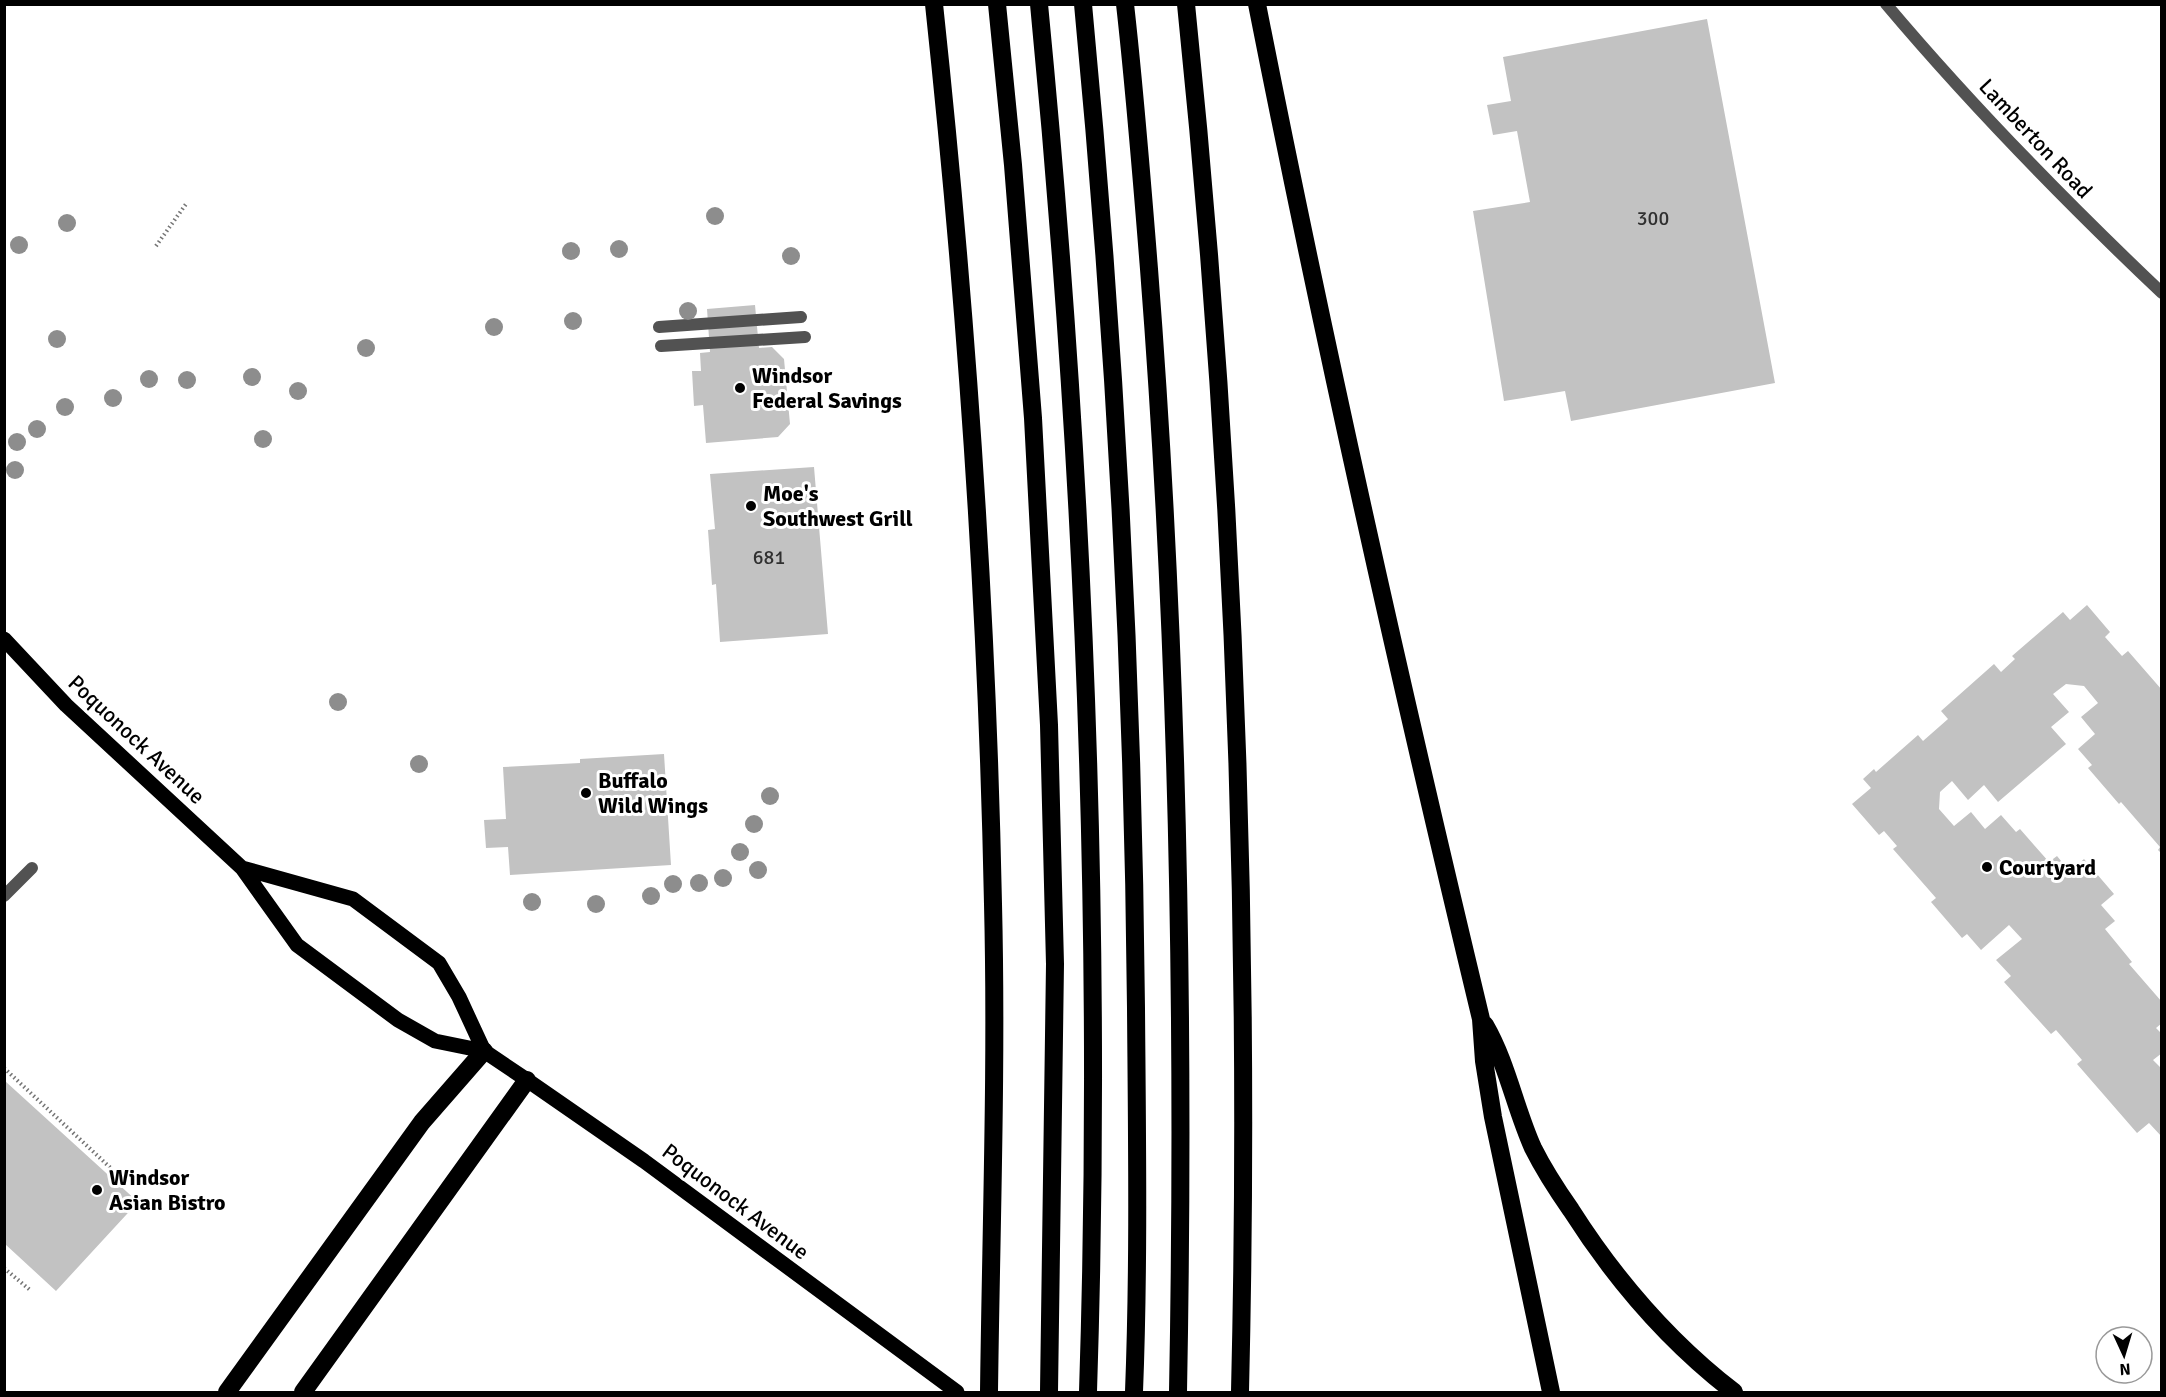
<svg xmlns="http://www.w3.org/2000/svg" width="2166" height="1397" font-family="Signika,sans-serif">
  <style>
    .building { fill: #c2c2c2 }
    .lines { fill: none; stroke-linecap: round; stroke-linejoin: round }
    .path { stroke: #747474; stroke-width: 4; stroke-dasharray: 1.5 3; stroke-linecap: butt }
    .service { stroke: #525252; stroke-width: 12 }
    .minor { stroke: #525252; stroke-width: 12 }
    .primary { stroke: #000; stroke-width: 15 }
    .motorway { stroke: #000; stroke-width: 18 }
    .tree { fill: #8d8d8d }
    .poi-dot { fill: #000; stroke: #fff; stroke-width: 2 }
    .labels { text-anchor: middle; stroke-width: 6; stroke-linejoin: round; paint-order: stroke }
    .number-label { font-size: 20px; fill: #303030 }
    .street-label { font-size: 22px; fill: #000; stroke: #fff }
    .poi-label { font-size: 22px; font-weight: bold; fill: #000; stroke: #fff; text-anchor: start }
  </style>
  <rect width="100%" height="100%" fill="#fff"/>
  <!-- building -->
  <path class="building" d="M1707,19L1775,383L1571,421L1565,391L1504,401L1473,211L1530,202L1517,131L1493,135L1487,105L1511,101L1503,57Z
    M755,305L759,348L772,347L784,359L790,424L778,437L706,443L703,405L694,406L692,371H701L700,353L710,352L707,309Z
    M814,467L828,634L720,642L716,584L712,585L708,530L715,529L710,474Z
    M2087,605L2110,632L2105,637L2122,656L2128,651L2162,690V854L2158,850L2160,847L2121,802L2119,804L2088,768L2092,765L2078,749L2095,734L2081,717L2098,703L2084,686L2066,684L2053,694L2069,712L2051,727L2066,744L1998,802L1984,785L1968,800L1952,781L1940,792L1939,809L1954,826L1971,812L1985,829L2001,815L2016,832L2020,829L2049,862L2057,856L2070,872L2084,859L2114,894L2101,905L2115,921L2105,929L2132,962L2129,964L2162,1002V1023L2156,1028L2162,1034V1053L2153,1060L2162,1069V1137L2149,1123L2137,1133L2077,1064L2082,1060L2056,1030L2051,1034L2004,982L2011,976L1996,960L2022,939L2009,925L1981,950L1967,934L1962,938L1931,902L1936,898L1893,849L1897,846L1884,831L1879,835L1852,804L1871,788L1863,779L1874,769L1876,772L1918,735L1923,741L1948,719L1941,711L1994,664L2001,672L2015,659L2012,656L2063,612L2070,620Z
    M664,754L671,865L510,875L508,847L486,848L484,820L506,819L503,767L580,763V759Z
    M5,1081L138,1202L56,1291L5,1244Z"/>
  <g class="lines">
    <!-- path -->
    <path class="path" d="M156,246L186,204
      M4,1068L117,1174
      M4,1268L30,1290"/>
    <!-- service -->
    <path class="service" d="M659,327L801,317
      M661,346L805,337
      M4,896L32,868"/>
    <!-- minor -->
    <path class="minor" d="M1886,4C1972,106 2065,201 2162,293"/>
    <!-- primary -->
    <path class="primary" d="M4,639L66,705L242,868L297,945L398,1020L435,1041L484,1051L527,1080L644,1161L957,1392
      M242,868L353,899L439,963L459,997L484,1051"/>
    <!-- motorway -->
    <path class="motorway" d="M934,4C966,303 987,603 993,904C997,1066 991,1230 989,1392
      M997,4L1013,165L1033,418L1049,725L1055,964L1049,1392
      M1039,4C1084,466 1103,929 1088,1392
      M1083,4C1115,338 1133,673 1136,1008C1137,1137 1139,1264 1134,1392
      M1125,4C1135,92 1142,181 1149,269C1178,643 1185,1018 1178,1392
      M1186,4C1234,466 1251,929 1240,1392
      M1257,4C1324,344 1400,682 1481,1019L1484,1061L1493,1117L1551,1392
      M1485,1025C1507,1063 1515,1108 1533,1148C1544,1170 1557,1190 1571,1210C1615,1279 1669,1342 1734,1392
      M227,1392L422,1122L484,1051
      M303,1392L527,1080"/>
  </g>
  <!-- trees -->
  <g class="tree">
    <circle cx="715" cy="216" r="9"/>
    <circle cx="67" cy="223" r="9"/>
    <circle cx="19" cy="245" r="9"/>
    <circle cx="619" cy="249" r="9"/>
    <circle cx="571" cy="251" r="9"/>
    <circle cx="791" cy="256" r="9"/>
    <circle cx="688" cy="311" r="9"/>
    <circle cx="573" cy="321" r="9"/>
    <circle cx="494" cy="327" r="9"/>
    <circle cx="57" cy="339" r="9"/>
    <circle cx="366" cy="348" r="9"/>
    <circle cx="252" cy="377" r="9"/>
    <circle cx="149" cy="379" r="9"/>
    <circle cx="187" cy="380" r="9"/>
    <circle cx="298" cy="391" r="9"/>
    <circle cx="113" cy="398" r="9"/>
    <circle cx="65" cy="407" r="9"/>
    <circle cx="37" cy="429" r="9"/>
    <circle cx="263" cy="439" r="9"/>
    <circle cx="17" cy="442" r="9"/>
    <circle cx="15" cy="470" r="9"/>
    <circle cx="338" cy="702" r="9"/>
    <circle cx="419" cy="764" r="9"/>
    <circle cx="770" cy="796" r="9"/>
    <circle cx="754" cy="824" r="9"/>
    <circle cx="740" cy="852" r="9"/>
    <circle cx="758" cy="870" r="9"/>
    <circle cx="723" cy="878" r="9"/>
    <circle cx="699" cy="883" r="9"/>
    <circle cx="673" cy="884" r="9"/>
    <circle cx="651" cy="896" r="9"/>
    <circle cx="532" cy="902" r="9"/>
    <circle cx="596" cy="904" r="9"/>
  </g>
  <!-- markers -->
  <g class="poi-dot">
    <circle cx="740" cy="388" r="6"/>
    <circle cx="751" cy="506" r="6"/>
    <circle cx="586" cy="793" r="6"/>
    <circle cx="1987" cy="867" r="6"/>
    <circle cx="97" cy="1190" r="6"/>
  </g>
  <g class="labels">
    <!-- number labels -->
    <g class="number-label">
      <text x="1653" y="225">300</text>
      <text x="769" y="564">681</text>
    </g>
    <!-- street labels -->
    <g class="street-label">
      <text transform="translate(2036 138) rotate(47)" y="8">Lamberton Road</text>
      <text transform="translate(137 739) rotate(43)" y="8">Poquonock Avenue</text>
      <text transform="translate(736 1201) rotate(37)" y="8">Poquonock Avenue</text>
    </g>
    <!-- poi labels -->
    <g class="poi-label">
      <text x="752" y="383">Windsor<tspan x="752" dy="25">Federal Savings</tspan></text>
      <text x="763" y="501">Moe's<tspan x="763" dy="25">Southwest Grill</tspan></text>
      <text x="598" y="788">Buffalo<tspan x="598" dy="25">Wild Wings</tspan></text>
      <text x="1999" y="875">Courtyard</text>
      <text x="109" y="1185">Windsor<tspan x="109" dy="25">Asian Bistro</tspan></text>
    </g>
  </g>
  <!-- border -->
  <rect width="2166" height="1397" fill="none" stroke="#000000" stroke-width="12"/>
  <!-- north arrow -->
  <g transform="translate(2124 1355) rotate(176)"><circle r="28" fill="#ffffff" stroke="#999999" stroke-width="1.5"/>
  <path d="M0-4.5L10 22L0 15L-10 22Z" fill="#000000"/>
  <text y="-9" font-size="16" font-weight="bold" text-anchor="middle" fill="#000000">N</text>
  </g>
</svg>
